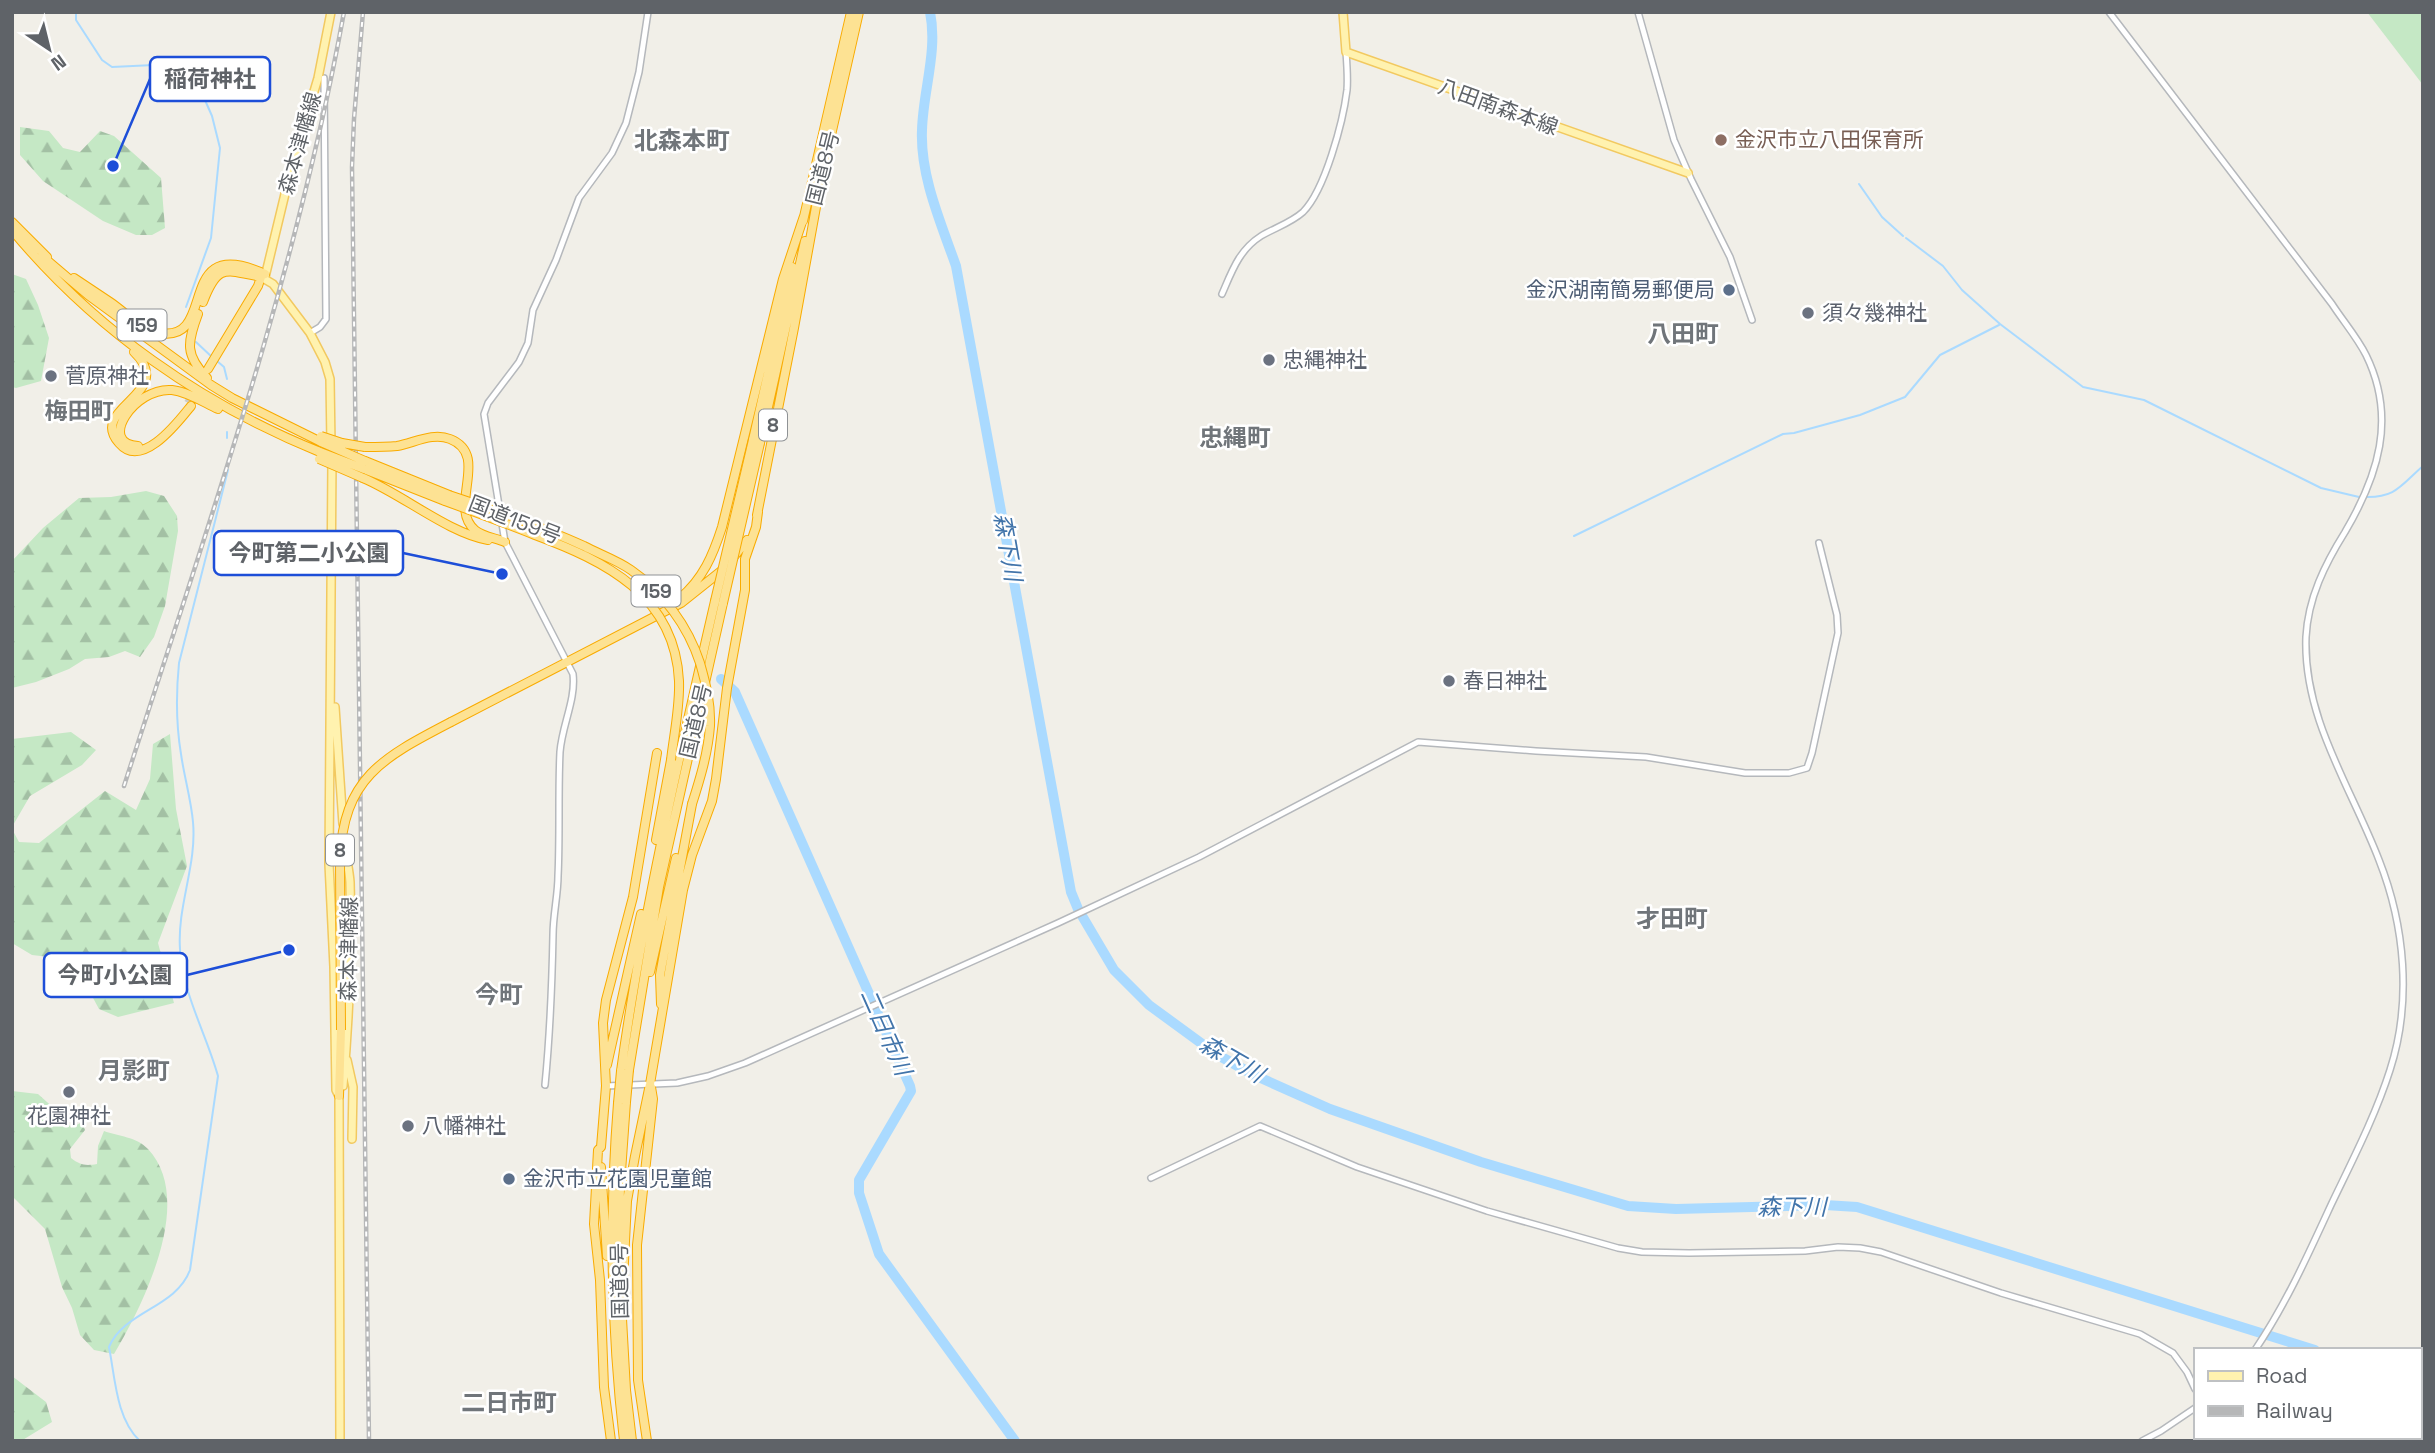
<svg xmlns="http://www.w3.org/2000/svg" width="2435" height="1453" font-family="'Space Grotesk','Noto Sans JP',sans-serif">
  <style>
    .grass { fill: #c5e8c5 }
    .forest { fill: url(#forest-firs) }
    .lines { fill: none; stroke-linecap: round; stroke-linejoin: round }
    .stream { stroke: #aadaff; stroke-width: 2 }
    .river { stroke: #aadaff; stroke-width: 10 }
    .highway-tunnel { stroke: #ccccc8; stroke-width: 8; stroke-dasharray: 8 4; stroke-linecap: butt }
    .minor-casing { stroke: #b5b8bc; stroke-width: 8 }
    .major-casing { stroke: #f2c960; stroke-width: 10 }
    .highway-casing { stroke: #f9ab00; stroke-width: 10 }
    .minor { stroke: #fff; stroke-width: 5 }
    .major { stroke: #fff2af; stroke-width: 7 }
    .highway { stroke: #fde293; stroke-width: 8 }
    .rail-casing { stroke: #b6b7b8; stroke-width: 4.5 }
    .rail { stroke: #fff; stroke-width: 2; stroke-dasharray: 5; stroke-linecap: butt }
    .highway-bridge-casing { stroke: #f9ab00; stroke-width: 10; stroke-linecap: butt }
    .highway-bridge { stroke: #fde293; stroke-width: 8 }
    .education-dot { fill: #8d6e63; stroke: #fff; stroke-width: 2.5 }
    .service-dot { fill: #5c6f8a; stroke: #fff; stroke-width: 2.5 }
    .worship-dot { fill: #6b7280; stroke: #fff; stroke-width: 2.5 }
    .labels { text-anchor: middle; stroke-width: 5; stroke-linejoin: round; paint-order: stroke }
    .shield { fill: #fff; stroke: #8f9295; stroke-width: 2 }
    .shield-label { font-size: 19px; font-weight: bold; fill: #5f6368 }
    .street-label { font-size: 21px; fill: #5f6368; stroke: #fff }
    .education-label { font-size: 21px; fill: #785e54; stroke: #fff; text-anchor: start }
    .service-label { font-size: 21px; fill: #4e5e75; stroke: #fff; text-anchor: end }
    .worship-label { font-size: 21px; fill: #5b616d; stroke: #fff; text-anchor: start }
    .neighbourhood-label { font-size: 23px; font-weight: bold; fill: #70757a; stroke: #fff }
    .water-label { font-size: 23px; font-style: italic; fill: #4174aa; stroke: #fff }
    .quarter-label { font-size: 24px; font-weight: bold; fill: #70757a; stroke: #fff }
    .leader { fill: none; stroke: #1d4ed8; stroke-width: 2.5 }
    .callout-dot { fill: #1d4ed8; stroke: #fff; stroke-width: 2.5 }
    .callout { fill: #fff; stroke: #1d4ed8; stroke-width: 2.5 }
    .callout-label { font-size: 23px; text-anchor: middle; font-weight: bold; fill: #5f6368 }
  </style>
  <defs>
    <pattern id="forest-firs" width="22" height="20" patternUnits="userSpaceOnUse" patternTransform="scale(1.75)"><rect width="22" height="20" fill="#c5e8c5"/><path d="M5 1l3.5 6h-7zM16 11l3.5 6h-7z" fill="#a3c0a4"/></pattern>
  </defs>
  <rect width="100%" height="100%" fill="#f1efe8"/>
  <!-- grass -->
  <path class="grass" d="M2367,12H2423V85Z"/>
  <!-- forest -->
  <path class="forest" d="M20,127L49,131L63,148L80,152L100,131L114,136L161,178L165,228L152,235H136L103,221L43,181L20,155Z
    M12,274L26,279L38,305L49,338L41,381L16,388L12,387Z
    M146,491L164,496L177,516L178,531L165,606L154,637L140,657L125,651L109,657L85,659L69,669L36,682L12,688V561L43,528L79,498L111,497Z
    M71,732L96,750L82,765L30,796L12,827V739Z
    M170,734L176,809L187,866L158,943L174,1003L118,1017L99,1009L78,970L58,958L32,955L12,943V829L19,842L39,843L105,791L136,810L150,779L153,744Z
    M12,1091L38,1094L66,1119L71,1128L82,1122L85,1130L70,1149L71,1158C80,1165 85,1166 97,1164L98,1146L104,1131C118,1136 137,1137 148,1149C196,1200 143,1305 114,1354L94,1350L80,1335L72,1308L62,1287L45,1229L12,1196Z
    M12,1376L46,1402L52,1422L21,1441H12Z"/>
  <g class="lines">
    <!-- stream -->
    <path class="stream" d="M76,12V20L102,60L112,67L175,64L187,71L197,82L212,116L220,148L211,238L186,307
      M1859,184L1882,217L1903,236
      M1906,238L1943,266L1962,290L2000,324L2083,387L2144,400L2321,488L2359,497
      M196,342L213,358
      M217,361L224,367L227,379
      M227,438V432
      M2365,497C2396,498 2401,485 2423,466
      M1574,536L1783,434L1794,433L1860,415L1905,397L1940,355L1999,325
      M140,1441C116,1419 115,1377 109,1347C124,1311 176,1308 190,1270L218,1076C206,1033 183,995 180,949C177,906 197,865 193,822C191,799 184,776 181,754C176,724 176,693 179,663L228,470"/>
    <!-- river -->
    <path class="river" d="M930,12C938,51 923,91 922,130C920,176 941,223 956,266L1071,892L1078,909L1114,970L1149,1005L1216,1054L1254,1075L1330,1109L1481,1162L1628,1206L1676,1209L1825,1205L1857,1207L2315,1350
      M721,679L735,692L910,1086L911,1091L859,1180V1193L879,1254L1015,1441
      M2419,1383L2423,1384"/>
    <!-- highway-tunnel -->
    <path class="highway-tunnel" d="M188,403L204,375"/>
    <defs>
      <path id="minor" d="M1638,12L1674,140L1691,179L1730,257L1752,320
        M2109,12L2332,304C2343,321 2357,337 2366,355C2397,418 2378,476 2345,532C2325,564 2308,598 2306,637C2303,718 2351,787 2379,860C2405,926 2412,1002 2390,1070C2375,1117 2352,1161 2331,1205C2308,1255 2286,1304 2255,1350
        M1222,294C1232,271 1239,250 1261,236C1274,228 1291,223 1303,212C1325,190 1343,122 1347,90C1348,78 1347,65 1346,52
        M310,333L320,327L326,319L324,78
        M545,1085C550,1034 552,985 553,935C553,915 558,895 558,876C560,835 558,793 560,752C562,725 576,700 573,674L505,542L484,414L488,403L519,362L528,343L533,310L556,260L579,198L612,153L626,123L639,72L648,12
        M606,1086L677,1083L708,1076L745,1063L1058,923L1199,857L1418,742L1536,751L1646,757L1745,773H1789L1807,768L1812,753L1838,633L1837,615L1819,543
        M1151,1178L1260,1126L1357,1167L1487,1211L1618,1248L1642,1252L1689,1253L1805,1251L1838,1247L1860,1248L1881,1252L2001,1293L2140,1334L2173,1353L2187,1372L2195,1389
        M2219,1437L2221,1441
        M2142,1441L2161,1431L2195,1408"/>
      <path id="major" d="M1343,12L1346,52L1688,173
        M261,277L273,284L310,333L325,362L330,379L331,445
        M265,277L291,169L318,78L331,12
        M332,460L329,864L334,967L336,1090L339,1096L340,1441
        M335,707L343,824
        M347,1060L353,1087L352,1139
        M343,1086C349,1019 352,950 350,882C349,868 345,854 344,839"/>
      <path id="highway" d="M819,188L859,12
        M803,221L851,12
        M12,222L47,257
        M12,230C94,329 201,404 320,452
        M42,256L88,295L211,385L232,398L321,442
        M74,278C86,286 98,294 110,302C125,312 141,330 160,333C219,343 173,232 265,274
        M203,302C218,263 225,270 261,277L258,286L208,369
        M198,314C187,343 185,355 207,378
        M134,352C178,394 87,407 119,443C142,470 178,422 191,406
        M753,440L792,267
        M760,443L805,241
        M138,446C97,444 134,387 172,390C188,392 203,402 218,409
        M365,447C376,447 386,447 397,446C414,443 433,432 450,439C491,455 447,507 475,530C482,536 495,538 505,542
        M365,461L449,495
        M364,469L445,501
        M363,478C402,494 448,533 488,540
        M757,515L794,328L820,185
        M680,598C703,579 713,555 722,527L783,279L804,216
        M451,722L681,603L725,568L747,540
        M656,840L671,760
        M650,972L676,858
        M661,1004L660,975L692,804
        M607,1065L641,914
        M629,1070L659,887L723,603
        M621,1071C643,912 679,757 715,601
        M339,1096L341,1030
        M618,1103C609,1216 611,1328 624,1441
        M601,1167L607,1256
        M619,1242L620,1186L626,1102
        M620,1283L626,1390L632,1441
        M620,1288L623,1282L627,1201L635,1156L650,1084L683,890L692,855L712,801L716,779L727,688L745,590V559L756,527L758,512
        M611,1441L604,1387L600,1280L594,1224L598,1150L601,1147L606,1086L603,1023L606,1000L633,897L657,753
        M647,1441L638,1380L637,1245L653,1099L651,1087"/>
    </defs>
    <!-- minor casing -->
    <use href="#minor" class="minor-casing"/>
    <!-- major casing -->
    <use href="#major" class="major-casing"/>
    <!-- highway casing -->
    <use href="#highway" class="highway-casing"/>
    <!-- minor -->
    <use href="#minor" class="minor"/>
    <!-- major -->
    <use href="#major" class="major"/>
    <!-- highway -->
    <use href="#highway" class="highway"/>
    <defs>
      <path id="rail" d="M363,12L354,119L352,167L369,1441
        M124,786C206,531 296,277 344,12"/>
    </defs>
    <!-- rail casing -->
    <use href="#rail" class="rail-casing"/>
    <!-- rail -->
    <use href="#rail" class="rail"/>
    <defs>
      <path id="highway-bridge" d="M321,436L342,443L365,447
        M321,442L365,461
        M320,452L364,469
        M319,459L363,478
        M449,495C494,510 540,526 584,546C599,554 617,560 631,570C663,592 688,626 700,663C706,684 711,704 710,726C708,753 700,779 692,804
        M445,501C475,512 505,523 535,535C605,561 675,595 679,681C680,707 674,734 671,760
        M715,601L753,440
        M723,603L760,443
        M341,1030L340,860C343,777 384,757 451,722
        M626,1102L629,1070
        M618,1103L621,1071"/>
    </defs>
    <!-- highway-bridge casing -->
    <use href="#highway-bridge" class="highway-bridge-casing"/>
    <!-- highway-bridge -->
    <use href="#highway-bridge" class="highway-bridge"/>
  </g>
  <!-- markers -->
  <circle class="education-dot" cx="1721" cy="140" r="7"/>
  <g class="service-dot">
    <circle cx="1729" cy="290" r="7"/>
    <circle cx="509" cy="1179" r="7"/>
  </g>
  <g class="worship-dot">
    <circle cx="1808" cy="313" r="7"/>
    <circle cx="1269" cy="360" r="7"/>
    <circle cx="51" cy="376" r="7"/>
    <circle cx="1449" cy="681" r="7"/>
    <circle cx="69" cy="1092" r="7"/>
    <circle cx="408" cy="1126" r="7"/>
  </g>
  <g class="labels">
    <!-- shield labels -->
    <g class="shield">
      <rect x="117.5" y="309.5" width="49" height="31" rx="5"/>
      <rect x="759" y="409.5" width="28" height="31" rx="5"/>
      <rect x="631.5" y="575.5" width="49" height="31" rx="5"/>
      <rect x="326" y="834.5" width="28" height="31" rx="5"/>
    </g>
    <g class="shield-label">
      <text x="142" y="332">159</text>
      <text x="773" y="432">8</text>
      <text x="656" y="598">159</text>
      <text x="340" y="857">8</text>
    </g>
    <!-- street labels -->
    <g class="street-label">
      <text transform="translate(1498 107) rotate(20)" y="7">八田南森本線</text>
      <text transform="translate(300 143) rotate(-74)" y="7">森本津幡線</text>
      <text transform="translate(823 168) rotate(-76)" y="7">国道8号</text>
      <text transform="translate(515 520) rotate(21)" y="7">国道159号</text>
      <text transform="translate(696 721) rotate(-77)" y="7">国道8号</text>
      <text transform="translate(349 949) rotate(-89)" y="7">森本津幡線</text>
      <text transform="translate(620 1281) rotate(-91)" y="7">国道8号</text>
    </g>
    <!-- education labels -->
    <g class="education-label">
      <text x="1735" y="147">金沢市立八田保育所</text>
    </g>
    <!-- service labels -->
    <g class="service-label">
      <text x="1715" y="297">金沢湖南簡易郵便局</text>
      <text x="523" y="1186" text-anchor="start">金沢市立花園児童館</text>
    </g>
    <!-- worship labels -->
    <g class="worship-label">
      <text x="1822" y="320">須々幾神社</text>
      <text x="1283" y="367">忠縄神社</text>
      <text x="65" y="383">菅原神社</text>
      <text x="1463" y="688">春日神社</text>
      <text x="69" y="1123" text-anchor="middle">花園神社</text>
      <text x="422" y="1133">八幡神社</text>
    </g>
    <!-- neighbourhood labels -->
    <g class="neighbourhood-label">
      <text x="79" y="419">梅田町</text>
    </g>
    <!-- water labels -->
    <g class="water-label">
      <text transform="translate(1008 547) rotate(80)" y="8">森下川</text>
      <text transform="translate(886 1032) rotate(66)" y="8">二日市川</text>
      <text transform="translate(1232 1059) rotate(30)" y="8">森下川</text>
      <text x="1792" y="1215">森下川</text>
    </g>
    <!-- quarter labels -->
    <g class="quarter-label">
      <text x="682" y="149">北森本町</text>
      <text x="1683" y="342">八田町</text>
      <text x="1235" y="446">忠縄町</text>
      <text x="1672" y="927">才田町</text>
      <text x="499" y="1003">今町</text>
      <text x="134" y="1079">月影町</text>
      <text x="509" y="1411">二日市町</text>
    </g>
  </g>
  <!-- callouts -->
  <path class="leader" d="M113 166L150 79M502 574L403 553M289 950L187 975"/>
  <g class="callout-dot">
    <circle cx="113" cy="166" r="7"/>
    <circle cx="502" cy="574" r="7"/>
    <circle cx="289" cy="950" r="7"/>
  </g>
  <g class="callout">
    <rect x="150" y="57" width="120" height="44" rx="7"/>
    <rect x="214" y="531" width="189" height="44" rx="7"/>
    <rect x="44" y="953" width="143" height="44" rx="7"/>
  </g>
  <g class="callout-label">
    <text x="210" y="87">稲荷神社</text>
    <text x="309" y="561">今町第二小公園</text>
    <text x="115" y="983">今町小公園</text>
  </g>
  <!-- border -->
  <rect width="2435" height="1453" fill="none" stroke="#5f6368" stroke-width="28"/>
  <!-- legend -->
  <rect x="2194" y="1348" width="228" height="91" fill="#ffffff" stroke="#bfc1c3" stroke-width="2"/>
  <rect x="2208" y="1371" width="35" height="10" fill="#fff2af" stroke="#bfc1c3" stroke-width="2"/>
  <text x="2256" y="1383" font-size="21" fill="#5f6368">Road</text>
  <rect x="2208" y="1406" width="35" height="10" fill="#b6b7b8" stroke="#bfc1c3" stroke-width="2"/>
  <text x="2256" y="1418" font-size="21" fill="#5f6368">Railway</text>
  <!-- north arrow -->
  <g transform="translate(49 49) rotate(145)" stroke="#ffffff" stroke-width="5" paint-order="stroke">
  <path d="M0-5L12 26L0 18L-12 26Z" fill="#5f6368"/>
  <text y="-10" font-size="19" font-weight="bold" text-anchor="middle" fill="#5f6368">N</text>
  </g>
</svg>
